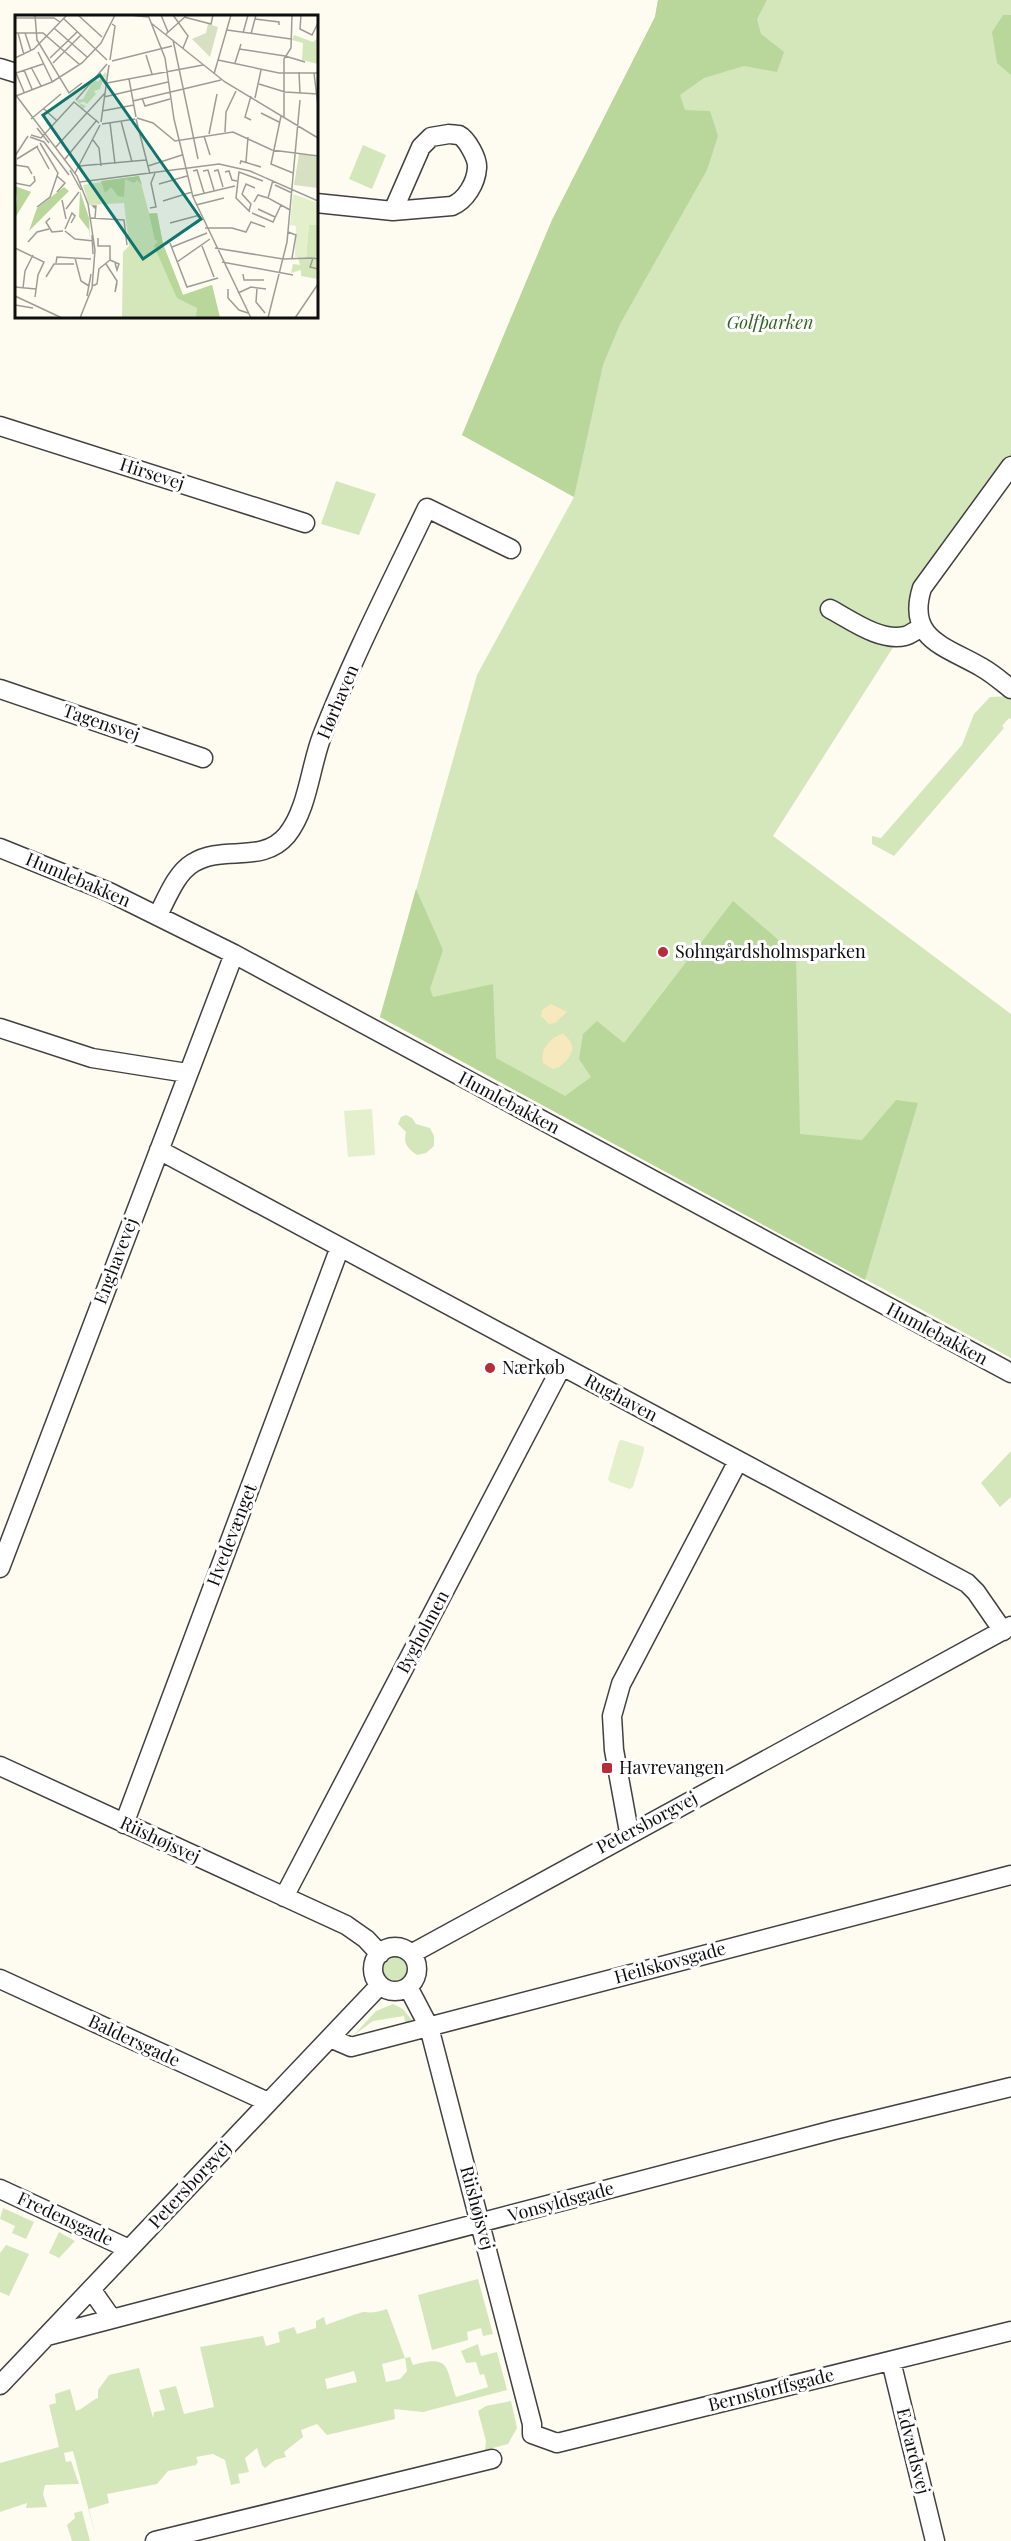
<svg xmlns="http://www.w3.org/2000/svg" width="1011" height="2541" font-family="'Playfair Display',serif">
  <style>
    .green { fill: #d4e7ba; fill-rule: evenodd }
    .forest { fill: #b9d79a }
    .sand { fill: #f8e8be }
    .pitch { fill: #e4efcc }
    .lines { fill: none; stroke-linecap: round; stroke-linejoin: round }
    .minor-casing { stroke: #414141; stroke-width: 21 }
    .minor { stroke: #fff; stroke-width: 18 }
    .poi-dot { fill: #b82c39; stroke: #fff; stroke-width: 2 }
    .labels { text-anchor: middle; stroke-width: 6; stroke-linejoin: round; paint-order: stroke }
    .park-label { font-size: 18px; font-style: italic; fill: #326321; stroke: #fff }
    .street-label { font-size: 18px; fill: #0e0e0e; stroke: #fff }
    .poi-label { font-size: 18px; fill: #0e0e0e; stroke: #fff; text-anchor: start }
    .inset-road { fill: none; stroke: #9e9c96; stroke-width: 1.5 }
    .view { fill: #0f766e; fill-opacity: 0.15; stroke: #0f766e; stroke-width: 3 }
    .inset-edge { fill: none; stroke: #0e0e0e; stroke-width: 3 }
  </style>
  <rect width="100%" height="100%" fill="#fefbf0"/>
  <!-- green -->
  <path class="green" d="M658,0H1011V464L910,603L909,630L892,649L773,836L1011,1014V1358L380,1017L477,675L574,497L462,435L552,220L655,17Z
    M363,145L386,155L372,189L349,179Z
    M336,481L376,494L359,535L321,524Z
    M1011,696V719L1009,718L1002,726L1004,728L894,856L872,844V836L881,838L962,745L974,714L990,697Z
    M406,1115L412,1118L416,1124L430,1128L434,1136V1146L426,1153L417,1155C407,1148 403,1143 406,1132L398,1124L401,1117Z
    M1011,1451V1497L1000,1507L981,1483Z
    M382 1970a14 14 0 1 1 28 0a14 14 0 1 1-28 0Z
    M393,2004L403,2009L415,2024L406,2027L404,2016L373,2021L354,2035L376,2011Z
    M3,2208L34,2222L26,2239L12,2233L15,2226L0,2219Z
    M59,2232L75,2241L59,2258L49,2253Z
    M6,2245L29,2254L9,2296L0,2292V2253Z
    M478,2279L493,2334L483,2336L481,2328L467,2332L468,2340L432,2350L418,2295Z
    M387,2309L405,2358L410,2357L413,2365C450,2355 445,2365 456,2397L488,2387L484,2374L480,2375L476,2362L466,2363L461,2351L478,2344L481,2356L497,2352L507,2390L423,2412L394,2409L395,2419L327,2435L317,2424L301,2430L303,2437L284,2452L286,2457L275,2460L265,2468L262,2465L257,2448L245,2458L249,2472L238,2474L240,2483L231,2485L225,2460L213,2454L196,2457L198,2462L196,2465L168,2471L157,2484L107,2494L109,2503L89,2509L97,2541L73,2451L64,2453L66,2462L71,2461L79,2484L45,2485L43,2494L47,2507L26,2508L27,2503L0,2512V2463L59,2447L49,2405L56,2403L55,2394L70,2389L76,2411C85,2408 90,2401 98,2398V2390L109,2375L139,2368L153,2418L154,2412L165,2410L159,2390L176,2386L184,2414L214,2407L200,2347L263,2336L266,2346L280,2342L278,2332L294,2327L297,2334L316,2328V2321L324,2317L326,2325C331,2323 361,2312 364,2312C372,2313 378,2312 387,2309ZM405,2358L407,2371L400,2379L386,2382L382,2364ZM354,2371L357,2382L327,2389L325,2379Z
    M511,2401L517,2428L508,2444L485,2450L486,2441L478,2411L486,2406Z
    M82,2511L90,2541H72L67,2525L75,2518L74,2513Z"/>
  <!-- forest -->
  <path class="forest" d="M658,0H767L757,19L761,34L784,52L777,72L744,66L704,78L680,95L685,110L710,111L718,136L707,170L620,324L603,365L574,497L462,435L552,220L655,17Z
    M1003,15H1011V75L997,63L992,32Z
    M416,889L443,950L430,989L433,997L493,984L496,1058L565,1096L591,1077L579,1059L583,1034L597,1021L624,1043L733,901L796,955L800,1134L862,1140L896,1100L918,1103L865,1280L380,1017Z"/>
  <!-- sand -->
  <path class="sand" d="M551,1004L567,1012L555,1023L549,1024L541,1016L542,1010Z
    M563,1034C578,1045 573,1057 559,1067L553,1069L543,1063C540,1050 550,1037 563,1034Z"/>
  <!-- pitch -->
  <path class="pitch" d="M372,1109L375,1155L348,1157L344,1111Z
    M622,1440L644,1447V1451L633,1487L630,1489L610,1482L608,1479L619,1441Z"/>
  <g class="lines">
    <defs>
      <path id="minor" d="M0,68L16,73
        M449,134C450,134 458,135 459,135C467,139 478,159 477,168C476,183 466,200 452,206L393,211L421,147L431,137Z
        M316,203L393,211
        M0,426L305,523
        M1011,466L922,588C906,639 945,646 981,667C992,673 1001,681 1011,689
        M830,609C851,620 880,642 905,636C910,635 916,630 922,627
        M0,689L203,758
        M0,848L109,892L234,954L1011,1373
        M158,915C167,898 176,873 193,863C223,844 262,865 287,835C308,809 310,767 322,736C352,659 391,583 427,508L511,549
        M0,1028L92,1058L187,1073
        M159,1150L967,1583L976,1592L1003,1631
        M0,1568L234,954
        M0,1766L346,1925L366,1939L380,1954
        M124,1824L340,1247
        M629,1832L614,1750L612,1716L621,1684L738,1461
        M284,1897L562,1366
        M373 1969a22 22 0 1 1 44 0a22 22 0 1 1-44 0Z
        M411,1954L1011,1626
        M0,1979L268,2102
        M408,1987L429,2027L532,2424V2434L557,2443L1011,2331
        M330,2038L351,2047L1011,1875
        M0,2189L129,2249
        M91,2289L112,2319L834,2130L1011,2087
        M47,2336L112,2319
        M891,2361L935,2541
        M0,2385L380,1985
        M155,2541L492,2459"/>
    </defs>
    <!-- minor casing -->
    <use href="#minor" class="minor-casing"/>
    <!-- minor -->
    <use href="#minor" class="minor"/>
  </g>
  <!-- markers -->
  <g class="poi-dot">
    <circle cx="663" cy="952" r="6"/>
    <circle cx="490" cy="1368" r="6"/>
    <rect x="601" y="1762" width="12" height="12" rx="3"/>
  </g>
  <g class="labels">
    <!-- park labels -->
    <g class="park-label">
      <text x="770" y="329">Golfparken</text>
    </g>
    <!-- street labels -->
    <g class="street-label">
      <text transform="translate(152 474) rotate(18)" y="6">Hirsevej</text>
      <text transform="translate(338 702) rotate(-67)" y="6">Hørhaven</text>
      <text transform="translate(101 723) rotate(19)" y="6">Tagensvej</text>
      <text transform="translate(78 880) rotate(23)" y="6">Humlebakken</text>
      <text transform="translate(509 1103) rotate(28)" y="6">Humlebakken</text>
      <text transform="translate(116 1261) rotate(-69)" y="6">Enghavevej</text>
      <text transform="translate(937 1334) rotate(28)" y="6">Humlebakken</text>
      <text transform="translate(621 1398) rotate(28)" y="6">Rughaven</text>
      <text transform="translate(232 1535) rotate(-69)" y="6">Hvedevænget</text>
      <text transform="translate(423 1632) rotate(-62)" y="6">Bygholmen</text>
      <text transform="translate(647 1823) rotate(-28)" y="6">Petersborgvej</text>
      <text transform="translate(160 1840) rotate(25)" y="6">Riishøjsvej</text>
      <text transform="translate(670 1963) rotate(-15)" y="6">Heilskovsgade</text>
      <text transform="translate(134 2041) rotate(25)" y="6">Baldersgade</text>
      <text transform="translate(190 2185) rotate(-47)" y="6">Petersborgvej</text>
      <text transform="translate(561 2202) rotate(-15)" y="6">Vonsyldsgade</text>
      <text transform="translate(477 2208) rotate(75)" y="6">Riishøjsvej</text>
      <text transform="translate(65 2219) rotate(25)" y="6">Fredensgade</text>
      <text transform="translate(771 2390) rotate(-14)" y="6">Bernstorffsgade</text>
      <text transform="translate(913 2451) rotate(76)" y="6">Edvardsvej</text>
    </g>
    <!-- poi labels -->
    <g class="poi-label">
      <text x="675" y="958">Sohngårdsholmsparken</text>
      <text x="502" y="1374">Nærkøb</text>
      <text x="619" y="1774">Havrevangen</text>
    </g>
  </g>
  <!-- overview -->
  <g transform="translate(15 15)">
    <rect width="303" height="303" fill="#fefbf0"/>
    <path d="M279,20L298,27L303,23V49L287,45L288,28L277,25ZM90,57L92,59L91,66L89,62L85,74L79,76L81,79L72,89L69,87L64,88L71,91L68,94L61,85L68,84L79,64L83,67ZM124,161L134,198H142L148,229L168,280L197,270L205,303H107L108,237L114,231L109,188L74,190L68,170ZM294,209L303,210V264L286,261V255L276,258L278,249L285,250L283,242L291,243Z" fill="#d4e7ba"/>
    <path d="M124,161L127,170L122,165L119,168L110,164L109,182L103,181L96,172L90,178L86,166ZM0,171L16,177L0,203L2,183ZM49,172L54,176L14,216L22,193ZM65,176L74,203L75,225L74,215L64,202ZM142,198L148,229L168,280L197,270L205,303H181L182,293L162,283L139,231L143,226L140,225L134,199Z" fill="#b9d79a"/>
    <path d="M193,9L203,12L195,42L177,24L191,18ZM284,139L303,142V173L279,170Z" fill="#d7e0c1"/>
    <path d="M278,179L303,188V210H294L291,243L280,242L281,211L275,210Z" fill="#e4efcc"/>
    <path class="inset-road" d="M20,0L22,25L54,78L67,68M63,0L87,22M115,0L133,2M133,0L150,43L159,104L178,182M146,0L153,17M158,0L173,21L168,33M286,0L285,14L297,20L303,8M169,2L196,9L198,0M0,3H39L45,7M48,3L92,45M240,4L264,7V10M136,8L210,67L303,123M39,13L72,42M212,15L276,24M0,18H28L64,49M3,18L9,40M10,18L16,36M228,18L233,0M151,19L172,0M236,19L241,0M158,25L183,144M224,34L270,41M23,37L37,66M131,40L137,59M270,41L290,47M0,43L19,34L52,0M35,43L62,17M95,45L100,11L97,9M203,45L264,58H303M97,46L157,31M38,48L66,20M220,48L226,29M16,52L26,71M9,55L17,74M284,57L285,79M299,58L303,91M199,59L216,0M114,64L121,102M92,68L188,50M244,69L270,77L303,79M9,77L1,58L28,49M0,79L62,161L73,189L80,235L77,273L65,303M1,81L37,67L67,48L86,28L100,0M89,82L153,67M127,83L130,91L155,84M240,83L246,55M61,85L92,49M118,86L206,65M28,93L42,106M87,96L119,90M246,98L264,107M266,101L256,149L278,158M122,103L138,108L160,126L218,117L257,135L303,141M269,103V44L276,33L277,0M16,104L46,79M121,104L135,159M236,105L230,102L236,81M106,106L117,147M86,107L94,50M95,108L100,149M87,109L120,104M22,113L34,128M210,117L211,97L221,76M194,119L202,79M16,120L26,123L59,87L84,108M189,121L195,140M15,122L29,127L54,160M78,125L84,133L86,151M22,132L34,154M40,133L90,78M0,141L13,121M2,144L23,131M50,144L82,105M231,147L233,122M225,149L226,146L246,152M0,150L13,152L17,159M64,151L131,145M133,151L167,140M55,155L66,175M178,156L182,155L189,178M188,156L193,155L199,175M199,156L203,155L208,172M210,157L214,156L217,165L222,166M60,158L85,110M258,165L253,183L275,195M65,167L204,149L235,156L303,186M0,168L15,171L20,166L19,161M144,169L172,161M260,170L277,178M42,177L50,168L42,161M178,181L220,171M178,182L236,303M47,185L51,204M148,186L177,177M239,187L243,180L253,183M181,190L209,183M22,192L35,182L43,158L25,128M135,193L141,192L136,168L140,158M51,194L64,177M243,194L260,202M234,196L236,189L227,179L231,169L240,173M235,197L221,183L224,157L248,166M237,198L258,207L266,190M35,203L31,207L37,217L48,216M76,203L109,205L112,230M80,203L81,191H78L81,194M155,208L185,200M190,213H217L231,217L236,207L250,212M50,214L57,198L60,201L56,208M50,216L60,224L79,226M273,217L281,220L277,243M77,220L78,239M13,227L22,217L34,214M155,228L172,272L203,263M187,231L199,262M157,232L192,218M0,233L29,247L23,260L20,282M200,233L268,244L297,243M60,243L66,266L74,271M303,244L298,243L295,252L303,254M95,245L104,249L102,255L100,248M162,247L195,224M207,247L278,260M41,248L42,242L76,244M91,249L102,266L100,277L102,268M228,259L229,265H249M31,262L39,249H59M77,271L82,269L84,254L95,245V231H83V223M0,272L21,274M8,273L10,256L18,240M242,273L241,287L250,298M213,274V283L224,295L233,298M223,278L236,272L251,274M0,281L47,303M72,281L76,259M0,290L18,293M253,303L272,227L285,85M280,303L303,269"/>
    <path class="view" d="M85,60L186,204L128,244L28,100Z"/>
    <rect width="303" height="303" class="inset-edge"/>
  </g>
</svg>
